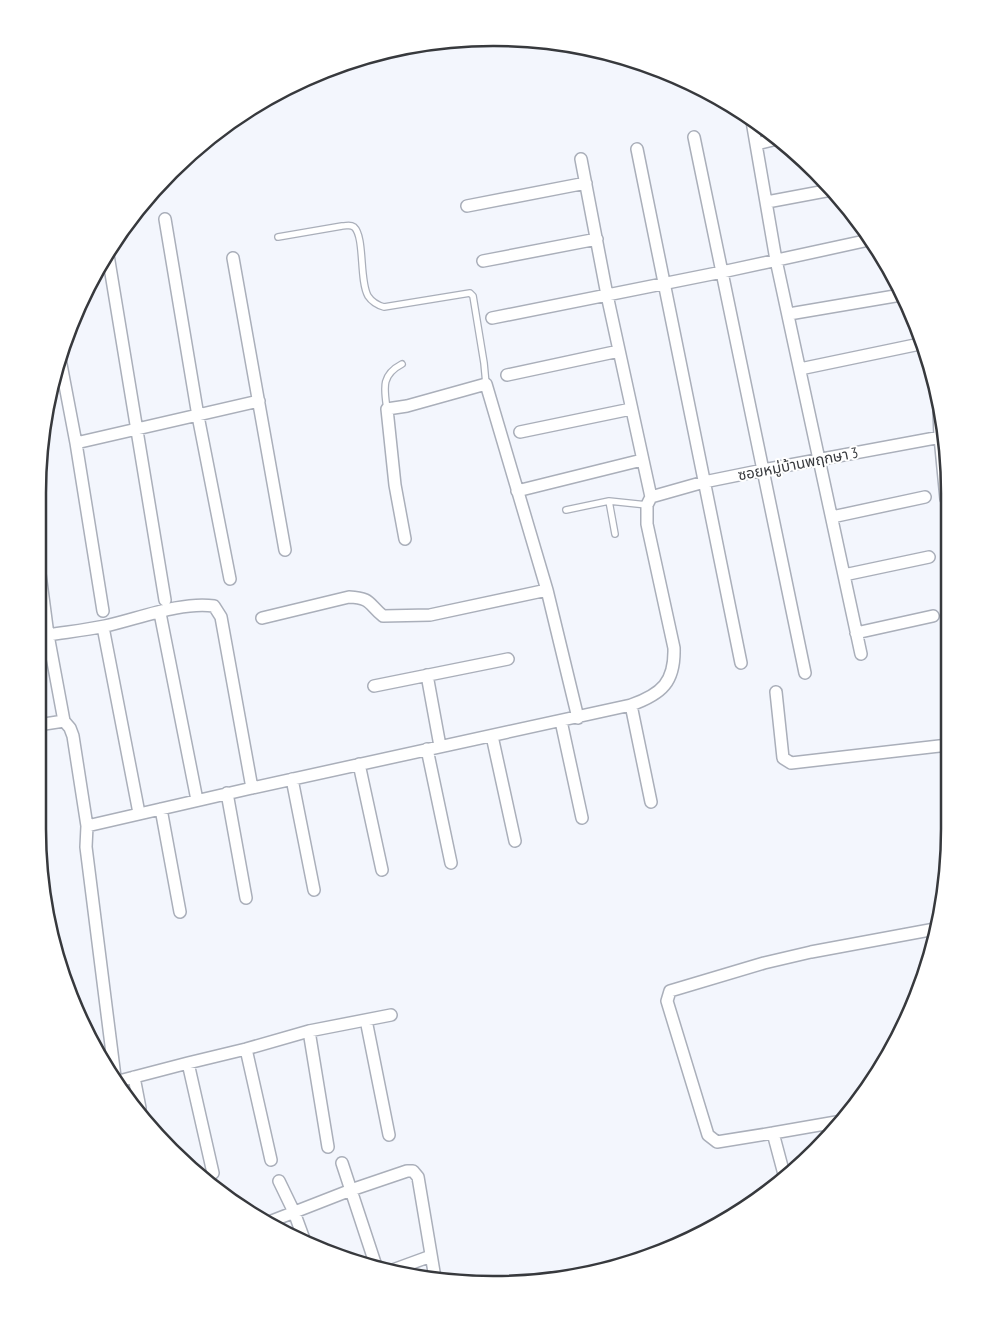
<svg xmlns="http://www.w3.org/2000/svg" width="987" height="1322" font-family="'PT Sans Narrow','Noto Sans Thai',sans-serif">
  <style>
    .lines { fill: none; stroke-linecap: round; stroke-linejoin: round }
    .lane-casing { stroke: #aaafba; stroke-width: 8 }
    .street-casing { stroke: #aaafba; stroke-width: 14 }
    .lane { stroke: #fff; stroke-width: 5.5 }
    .street { stroke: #fff; stroke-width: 11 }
    .labels { text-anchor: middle; stroke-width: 4; stroke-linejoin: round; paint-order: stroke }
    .street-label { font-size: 15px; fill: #37393d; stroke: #fff }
    .rim { fill: none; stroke: #37393d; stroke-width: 2.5 }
  </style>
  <rect width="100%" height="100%" fill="#f3f6fd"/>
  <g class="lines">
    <defs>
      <path id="lane" d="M278,237L342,226C347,226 350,224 354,227C365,237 359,280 368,296C372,302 377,305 384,307L470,293L473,296L484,363L486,384
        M387,409C384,388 381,375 402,364
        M609,501L615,534
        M566,510L609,501L647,505"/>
      <path id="street" d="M752,121L776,260L861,654
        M694,137L805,673
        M756,144L777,139
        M637,149L741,663
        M767,202L831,190
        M467,206L586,183
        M165,219L198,416L230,579
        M108,255L165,600
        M233,258L285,550
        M483,261L597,239
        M789,314L901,295
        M492,318L722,272L869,240
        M60,359L76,443L103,611
        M800,369L915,345
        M507,375L619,351
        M939,411L940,437L946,499
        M520,432L631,409
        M76,443L259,401
        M517,491L642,460
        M651,497L704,482L763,470L946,436
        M832,517L925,497
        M405,539L395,485L387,409L407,406L486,384L547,590L578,718
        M38,559L48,635L64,721L70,728L73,736L87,826L86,847L115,1077
        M844,575L929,557
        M160,613L197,800
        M262,618L349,597C372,598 368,604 383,616L430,615L547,590
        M103,627L139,813
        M856,633L933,616
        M48,635C67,632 86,630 105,626C137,619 182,601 214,606L221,617L252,788
        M427,675L440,746
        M374,686L508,659
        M776,692L783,758L791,763L948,745
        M631,705L651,802
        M561,721L582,818
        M38,725L64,721
        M492,736L515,841
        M427,749L451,863
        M359,764L382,870
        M292,779L314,890
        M227,793L246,898
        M161,809L180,912
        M87,826L252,788L631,705C662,694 675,682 674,648L647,524V505L651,497L607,295L581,159
        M366,1020L389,1135
        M309,1031L328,1147
        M246,1049L271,1160
        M188,1063L213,1173
        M134,1077L140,1108
        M119,1081L188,1063L246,1049L309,1031L391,1015
        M773,1133L717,1142L708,1135L667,1001L670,991L764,963L811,952L935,929
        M342,1163L376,1266
        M785,1178L773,1133L842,1121
        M279,1181L294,1212L305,1242
        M269,1222L351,1190L407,1171H413L418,1177L435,1278
        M390,1271L431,1256"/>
    </defs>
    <!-- lane casing -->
    <use href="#lane" class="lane-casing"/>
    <!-- street casing -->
    <use href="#street" class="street-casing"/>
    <!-- lane -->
    <use href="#lane" class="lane"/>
    <!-- street -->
    <use href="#street" class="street"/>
  </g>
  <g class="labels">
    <!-- street labels -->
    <g class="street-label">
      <text transform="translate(798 464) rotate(-11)" y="5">ซอยหมู่บ้านพฤกษา 3</text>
    </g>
  </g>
  <!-- crop -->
  <path d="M0 0H987V1322H0ZM493 46H494A447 447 0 0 1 941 493V829A447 447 0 0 1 494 1276H493A447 447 0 0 1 46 829V493A447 447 0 0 1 493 46Z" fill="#fff" fill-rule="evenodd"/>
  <path class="rim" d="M493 46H494A447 447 0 0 1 941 493V829A447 447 0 0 1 494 1276H493A447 447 0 0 1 46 829V493A447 447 0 0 1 493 46Z"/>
</svg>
